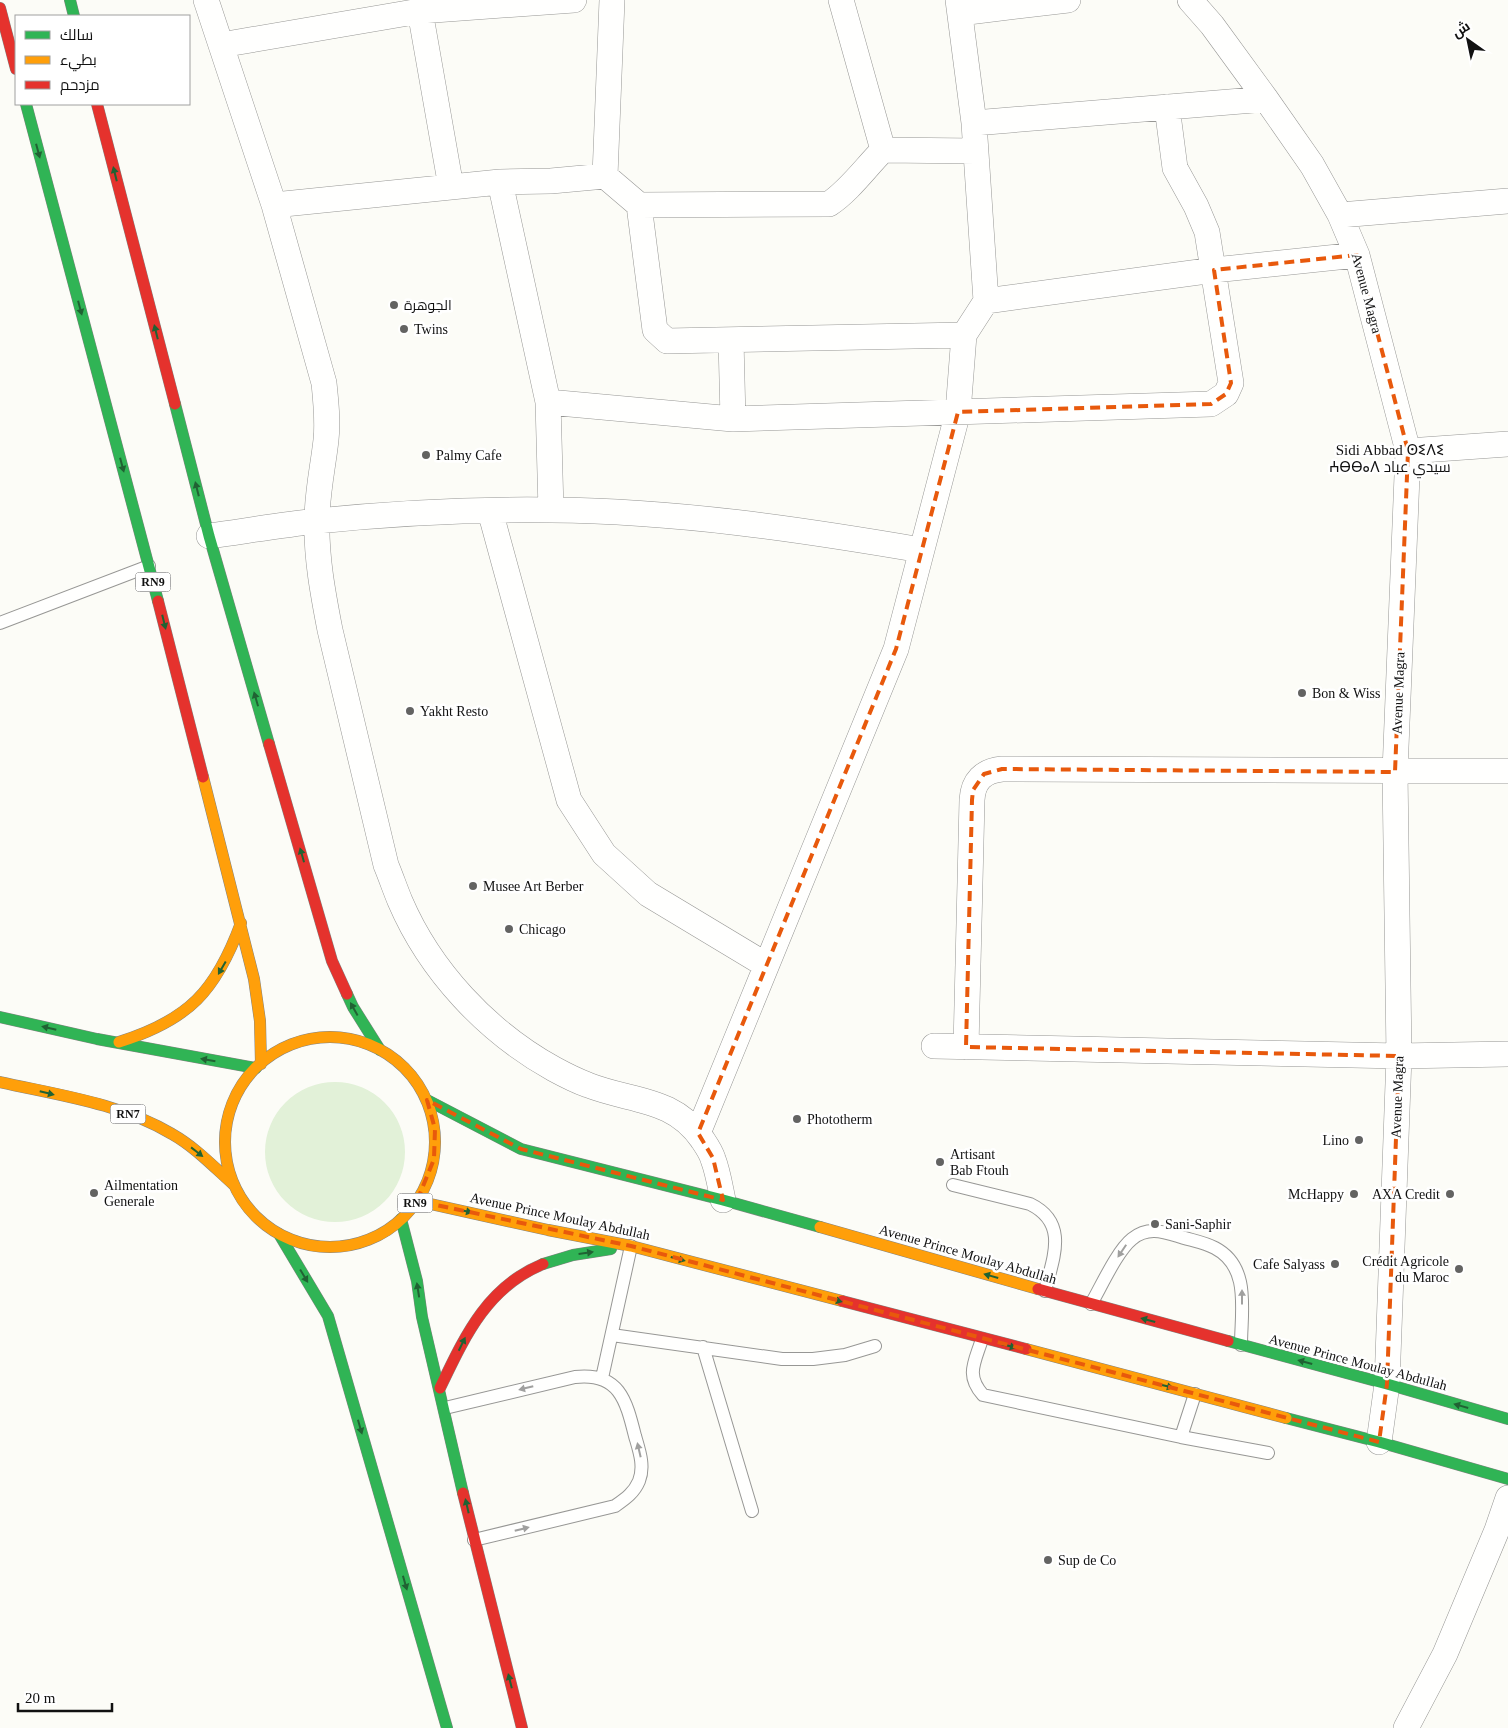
<svg xmlns="http://www.w3.org/2000/svg" width="1508" height="1728" font-family="'Times New Roman',Cairo,'Noto Sans Tifinagh',serif">
  <style>
    .green { fill: #e2f1d8 }
    .lines { fill: none; stroke-linecap: round; stroke-linejoin: round }
    .lane-casing { stroke: #979795; stroke-width: 14 }
    .street-casing { stroke: #979795; stroke-width: 26 }
    .fast-casing { stroke: #848482; stroke-width: 12 }
    .slow-casing { stroke: #848482; stroke-width: 12 }
    .jam-casing { stroke: #848482; stroke-width: 12 }
    .lane { stroke: #fffffe; stroke-width: 12 }
    .street { stroke: #fffffe; stroke-width: 25 }
    .fast { stroke: #30b455; stroke-width: 11 }
    .slow { stroke: #ff9f0a; stroke-width: 11 }
    .jam { stroke: #e5322d; stroke-width: 11 }
    .oneway { fill: #206233 }
    .oneway2 { fill: #a0a09f }
    .marked { fill: none; stroke: #e8590c; stroke-width: 4; stroke-dasharray: 10 6; stroke-linejoin: round }
    .poi-dot { fill: #636362; stroke: #fff; stroke-width: 2 }
    .labels { text-anchor: middle; stroke-width: 5; stroke-linejoin: round; paint-order: stroke }
    .shield { fill: #fff; stroke: #585858; stroke-width: 1 }
    .shield-label { font-size: 12px; font-weight: bold; fill: #111 }
    .street-label { font-size: 14px; fill: #111; stroke: #fff }
    .poi-label { font-size: 14px; fill: #111; stroke: #fff; text-anchor: start }
    .neighbourhood-label { font-size: 15px; fill: #111; stroke: #fff }
  </style>
  <rect width="100%" height="100%" fill="#fcfcf7"/>
  <!-- green -->
  <path class="green" d="M265 1152a70 70 0 1 1 140 0a70 70 0 1 1-140 0Z"/>
  <g class="lines">
    <defs>
      <path id="lane" d="M0,623L149,566
        M953,1185L1030,1204C1069,1223 1053,1258 1045,1291
        M1091,1304C1101,1287 1117,1251 1132,1239C1147,1227 1161,1231 1178,1236C1190,1240 1204,1242 1215,1248C1251,1267 1241,1311 1241,1345
        M612,1335L782,1359H813L845,1355L875,1346
        M982,1339C975,1362 965,1375 983,1395L1181,1437L1268,1453
        M703,1347L752,1511
        M602,1378L631,1246
        M445,1408L575,1377C619,1372 626,1400 635,1436C639,1450 645,1466 639,1481C634,1493 625,1499 615,1506L474,1540
        M1181,1437L1195,1394"/>
      <path id="street" d="M206,0L274,205L324,383C326,402 328,421 326,440C323,467 317,493 317,520C316,557 323,594 330,630L386,865C391,877 395,889 400,901C430,971 487,1032 554,1069C565,1075 577,1081 588,1085C631,1102 673,1097 702,1139C706,1145 711,1152 713,1159C718,1172 720,1186 723,1200
        M1190,0L1212,25L1266,99L1312,165L1340,215L1357,255L1408,451L1395,772L1399,1056L1387,1384L1379,1442
        M420,11L451,187
        M960,13L1068,0
        M221,45L420,11L574,0
        M974,123L1266,99
        M883,150L975,151
        M605,176L612,0
        M500,182L548,402L551,510
        M274,205L500,182L551,181L605,176L639,205L829,204C849,191 866,167 883,150L841,0
        M639,205L655,330L667,341L964,335
        M1340,215L1508,201
        M986,301L1214,270L1357,255
        M731,340L733,419L1211,404L1226,394L1231,383L1207,232L1196,206L1175,168L1167,107
        M548,402L733,419
        M1408,451L1508,444
        M490,511L569,800L604,854L648,894L766,965
        M209,536C245,531 281,525 317,521C394,513 473,509 551,510C676,511 798,529 921,550
        M934,1046L1399,1056L1508,1054
        M966,1047L972,800C973,781 983,771 1002,769L1508,771
        M698,1133L896,649L958,412L964,335L986,301L974,123L958,0
        M1406,1728L1445,1654L1497,1530L1508,1498"/>
      <path id="fast" d="M70,0L74,16
        M26,104L158,601
        M175,404L209,536L269,744
        M347,994L353,1007L380,1050
        M0,1017L97,1039L256,1068
        M427,1100L521,1149L723,1200L820,1227
        M401,1219L417,1281L422,1317L463,1493
        M279,1234L328,1316L447,1728
        M543,1264L573,1255L611,1249
        M1228,1341L1387,1384L1508,1419
        M1286,1418L1379,1442L1508,1479"/>
      <path id="slow" d="M203,777L254,979L260,1021L261,1064
        M225 1142a105 105 0 1 1 210 0a105 105 0 1 1-210 0Z
        M119,1042C189,1020 216,991 241,923
        M0,1082C58,1095 120,1103 172,1134C195,1147 214,1167 234,1185
        M417,1201L548,1230L631,1246L842,1301
        M820,1227L1038,1289
        M1026,1349L1286,1418"/>
      <path id="jam" d="M0,8L16,69
        M97,104L175,404
        M158,601L203,777
        M269,744L332,961L347,994
        M1038,1289L1228,1341
        M842,1301L1026,1349
        M440,1388C465,1336 487,1287 543,1264
        M463,1493L522,1728"/>
    </defs>
    <!-- lane casing -->
    <use href="#lane" class="lane-casing"/>
    <!-- street casing -->
    <use href="#street" class="street-casing"/>
    <!-- fast casing -->
    <use href="#fast" class="fast-casing"/>
    <!-- slow casing -->
    <use href="#slow" class="slow-casing"/>
    <!-- jam casing -->
    <use href="#jam" class="jam-casing"/>
    <!-- lane -->
    <use href="#lane" class="lane"/>
    <!-- street -->
    <use href="#street" class="street"/>
    <!-- fast -->
    <use href="#fast" class="fast"/>
    <!-- slow -->
    <use href="#slow" class="slow"/>
    <!-- jam -->
    <use href="#jam" class="jam"/>
  </g>
  <!-- one-way arrows -->
  <defs><path id="oneway-solid" d="M-6-.8H1V-3.2L6.5 0L1 3.2V.8H-6Z" transform="scale(1.25)"/></defs>
  <g class="oneway">
    <use href="#oneway-solid" transform="translate(38 151) rotate(75)"/>
    <use href="#oneway-solid" transform="translate(115 174) rotate(-104)"/>
    <use href="#oneway-solid" transform="translate(80 308) rotate(75)"/>
    <use href="#oneway-solid" transform="translate(156 332) rotate(-104)"/>
    <use href="#oneway-solid" transform="translate(122 465) rotate(75)"/>
    <use href="#oneway-solid" transform="translate(197 489) rotate(-104)"/>
    <use href="#oneway-solid" transform="translate(164 622) rotate(76)"/>
    <use href="#oneway-solid" transform="translate(256 699) rotate(-106)"/>
    <use href="#oneway-solid" transform="translate(302 855) rotate(-106)"/>
    <use href="#oneway-solid" transform="translate(222 968) rotate(120)"/>
    <use href="#oneway-solid" transform="translate(354 1009) rotate(-119)"/>
    <use href="#oneway-solid" transform="translate(49 1028) rotate(-167)"/>
    <use href="#oneway-solid" transform="translate(208 1060) rotate(-170)"/>
    <use href="#oneway-solid" transform="translate(47 1093) rotate(14)"/>
    <use href="#oneway-solid" transform="translate(197 1152) rotate(38)"/>
    <use href="#oneway-solid" transform="translate(465 1211) rotate(12)"/>
    <use href="#oneway-solid" transform="translate(586 1253) rotate(-8)"/>
    <use href="#oneway-solid" transform="translate(678 1259) rotate(15)"/>
    <use href="#oneway-solid" transform="translate(304 1276) rotate(59)"/>
    <use href="#oneway-solid" transform="translate(991 1276) rotate(-164)"/>
    <use href="#oneway-solid" transform="translate(418 1290) rotate(-99)"/>
    <use href="#oneway-solid" transform="translate(835 1300) rotate(15)"/>
    <use href="#oneway-solid" transform="translate(1148 1320) rotate(-165)"/>
    <use href="#oneway-solid" transform="translate(462 1344) rotate(-64)"/>
    <use href="#oneway-solid" transform="translate(1009 1346) rotate(14)"/>
    <use href="#oneway-solid" transform="translate(1305 1362) rotate(-165)"/>
    <use href="#oneway-solid" transform="translate(1166 1386) rotate(14)"/>
    <use href="#oneway-solid" transform="translate(1461 1406) rotate(-164)"/>
    <use href="#oneway-solid" transform="translate(360 1427) rotate(74)"/>
    <use href="#oneway-solid" transform="translate(467 1506) rotate(-103)"/>
    <use href="#oneway-solid" transform="translate(405 1583) rotate(74)"/>
    <use href="#oneway-solid" transform="translate(510 1681) rotate(-104)"/>
  </g>
  <g class="oneway2">
    <use href="#oneway-solid" transform="translate(1122 1251) rotate(124)"/>
    <use href="#oneway-solid" transform="translate(1242 1297) rotate(-90)"/>
    <use href="#oneway-solid" transform="translate(526 1388) rotate(166)"/>
    <use href="#oneway-solid" transform="translate(639 1450) rotate(-103)"/>
    <use href="#oneway-solid" transform="translate(522 1529) rotate(-14)"/>
  </g>
  <!-- marked area -->
  <path class="marked" d="M1357,255L1408,451L1395,772L1002,769L984,774L973,790L972,800L966,1047L1399,1056L1387,1384L1379,1442L631,1246L417,1201L434,1159L435,1129L427,1100L521,1149L723,1200L713,1158L698,1133L896,649L958,412L1211,404L1226,394L1231,383L1214,270Z"/>
  <!-- markers -->
  <g class="poi-dot">
    <circle cx="394" cy="305" r="5"/>
    <circle cx="404" cy="329" r="5"/>
    <circle cx="426" cy="455" r="5"/>
    <circle cx="1302" cy="693" r="5"/>
    <circle cx="410" cy="711" r="5"/>
    <circle cx="473" cy="886" r="5"/>
    <circle cx="509" cy="929" r="5"/>
    <circle cx="797" cy="1119" r="5"/>
    <circle cx="1359" cy="1140" r="5"/>
    <circle cx="940" cy="1162" r="5"/>
    <circle cx="94" cy="1193" r="5"/>
    <circle cx="1354" cy="1194" r="5"/>
    <circle cx="1450" cy="1194" r="5"/>
    <circle cx="1155" cy="1224" r="5"/>
    <circle cx="1335" cy="1264" r="5"/>
    <circle cx="1459" cy="1269" r="5"/>
    <circle cx="1048" cy="1560" r="5"/>
  </g>
  <g class="labels">
    <!-- shield labels -->
    <g class="shield">
      <rect x="135.5" y="572.5" width="35" height="19" rx="4"/>
      <rect x="110.5" y="1104.5" width="35" height="19" rx="4"/>
      <rect x="397.5" y="1193.5" width="35" height="19" rx="4"/>
    </g>
    <g class="shield-label">
      <text x="153" y="586">RN9</text>
      <text x="128" y="1118">RN7</text>
      <text x="415" y="1207">RN9</text>
    </g>
    <!-- street labels -->
    <g class="street-label">
      <text transform="translate(1367 293) rotate(75)" y="5">Avenue Magra</text>
      <text transform="translate(1398 693) rotate(-88)" y="5">Avenue Magra</text>
      <text transform="translate(1397 1097) rotate(-88)" y="5">Avenue Magra</text>
      <text transform="translate(560 1216) rotate(12)" y="5">Avenue Prince Moulay Abdullah</text>
      <text transform="translate(968 1254) rotate(16)" y="5">Avenue Prince Moulay Abdullah</text>
      <text transform="translate(1358 1362) rotate(15)" y="5">Avenue Prince Moulay Abdullah</text>
    </g>
    <!-- poi labels -->
    <g class="poi-label">
      <text x="404" y="310">الجوهرة</text>
      <text x="414" y="334">Twins</text>
      <text x="436" y="460">Palmy Cafe</text>
      <text x="1312" y="698">Bon &amp; Wiss</text>
      <text x="420" y="716">Yakht Resto</text>
      <text x="483" y="891">Musee Art Berber</text>
      <text x="519" y="934">Chicago</text>
      <text x="807" y="1124">Phototherm</text>
      <text x="1349" y="1145" text-anchor="end">Lino</text>
      <text x="950" y="1159">Artisant<tspan x="950" dy="16">Bab Ftouh</tspan></text>
      <text x="104" y="1190">Ailmentation<tspan x="104" dy="16">Generale</tspan></text>
      <text x="1344" y="1199" text-anchor="end">McHappy</text>
      <text x="1440" y="1199" text-anchor="end">AXA Credit</text>
      <text x="1165" y="1229">Sani-Saphir</text>
      <text x="1449" y="1266" text-anchor="end">Crédit Agricole<tspan x="1449" dy="16">du Maroc</tspan></text>
      <text x="1325" y="1269" text-anchor="end">Cafe Salyass</text>
      <text x="1058" y="1565">Sup de Co</text>
    </g>
    <!-- neighbourhood labels -->
    <g class="neighbourhood-label">
      <text x="1390" y="455">Sidi Abbad ⵙⵉⴷⵉ<tspan x="1390" dy="17">ⵄⴱⴱⴰⴷ سيدي عباد</tspan></text>
    </g>
  </g>
  <!-- legend -->
  <rect x="15" y="15" width="175" height="90" fill="#ffffff" stroke="#a0a0a0"/>
  <rect x="25" y="31" width="25" height="8" fill="#30b455" stroke="#a0a0a0"/>
  <text x="60" y="40" font-size="15" fill="#111111">سالك</text>
  <rect x="25" y="56" width="25" height="8" fill="#ff9f0a" stroke="#a0a0a0"/>
  <text x="60" y="65" font-size="15" fill="#111111">بطيء</text>
  <rect x="25" y="81" width="25" height="8" fill="#e5322d" stroke="#a0a0a0"/>
  <text x="60" y="90" font-size="15" fill="#111111">مزدحم</text>
  <!-- north arrow -->
  <g transform="translate(1468 40) rotate(327)" stroke="#ffffff" stroke-width="4" paint-order="stroke">
  <path d="M0-4L9 19L0 12L-9 19Z" fill="#111111"/>
  <text y="-8" font-size="14" font-weight="bold" text-anchor="middle" fill="#111111">ش</text>
  </g>
  <!-- scale -->
  <path d="M18 1703v8h94v-8" fill="none" stroke="#111111" stroke-width="2.5"/>
  <text x="25" y="1703" font-size="15" fill="#111111" stroke="#ffffff" stroke-width="4" paint-order="stroke">20 m</text>
</svg>
